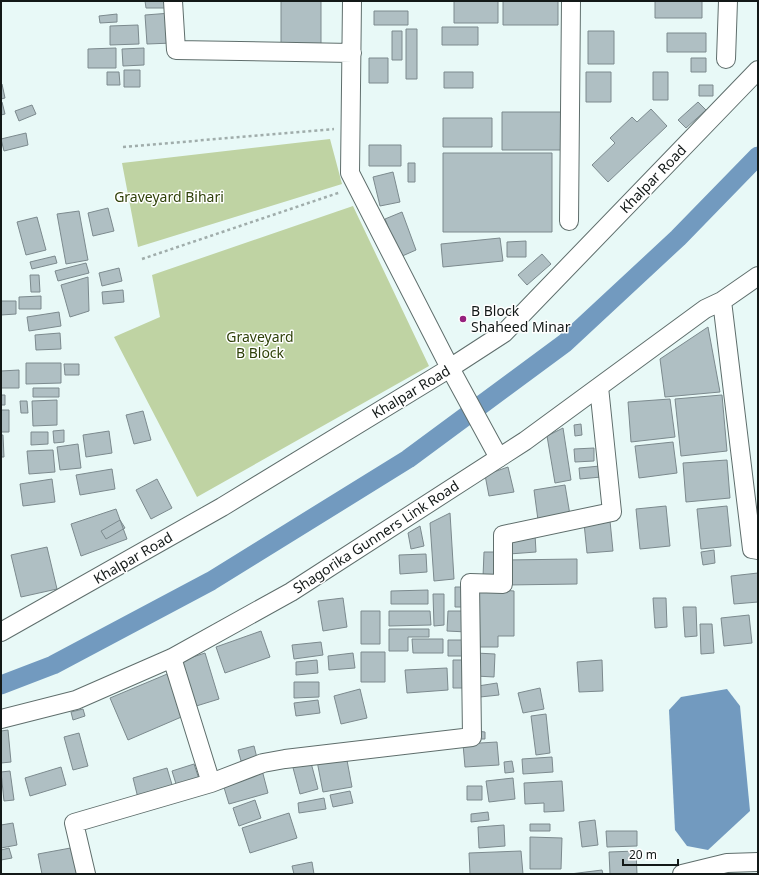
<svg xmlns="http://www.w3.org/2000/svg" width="759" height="875" font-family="'Noto Sans',sans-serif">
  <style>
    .green { fill: #bfd3a3 }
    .water { fill: #729abf }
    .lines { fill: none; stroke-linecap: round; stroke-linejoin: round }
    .canal { stroke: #729abf; stroke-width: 19 }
    .building { fill: #afbfc3; stroke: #7c8a8e }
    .minor-casing { stroke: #5f6e6c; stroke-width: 20 }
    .path { stroke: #a0adab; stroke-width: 2.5; stroke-dasharray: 3 3; stroke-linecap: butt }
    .minor { stroke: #fff; stroke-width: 18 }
    .poi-dot { fill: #96217e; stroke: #fff; stroke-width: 1.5 }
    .labels { text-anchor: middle; stroke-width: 3; stroke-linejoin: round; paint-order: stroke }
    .street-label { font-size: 14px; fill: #131918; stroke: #fff }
    .park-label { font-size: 14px; fill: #2f4109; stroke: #fff }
    .poi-label { font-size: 14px; fill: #131918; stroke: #fff; text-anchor: start }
  </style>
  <rect width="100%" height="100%" fill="#e8f9f7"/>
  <!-- green -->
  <path class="green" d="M330,139L342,184L138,247L122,163Z
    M353,206L429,366L197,497L114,337L160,317L152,275Z"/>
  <!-- water -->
  <path class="water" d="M727,689L740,706L750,811L708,850L687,846L675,830L669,710L681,697Z"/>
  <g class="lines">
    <!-- canal -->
    <path class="canal" d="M1,685L53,665L211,581L408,459L565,343L678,238L758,156"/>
  </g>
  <!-- building -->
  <path class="building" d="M145,1H169V8H146Z
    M281,1H321V47H281Z
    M454,1H498V23H454Z
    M503,1H558V25H503Z
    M655,1H702V18H655Z
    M374,11H408V25H374Z
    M171,13L173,43L147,44L145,15Z
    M117,14V22L100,23L99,16Z
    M138,25L139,44L110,45V26Z
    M442,27H478V45H442Z
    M406,29H417V79H406Z
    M392,31H402V60H392Z
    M588,31H614V64H588Z
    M667,33H706V52H667Z
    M116,48V68H88V49Z
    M144,48V65L123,66L122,49Z
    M369,58H388V83H369Z
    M691,58H706V72H691Z
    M124,70H140V87H124Z
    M107,72H119L120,85H107Z
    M444,72H473V88H444Z
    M586,72H611V102H586Z
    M653,72H668V100H653Z
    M1,84H2L5,98L1,99Z
    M699,85H713V96H699Z
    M1,102H2L5,114L1,115Z
    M698,102L706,110L686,128L678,120Z
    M32,105L36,114L19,121L15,111Z
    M651,109L667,126L608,182L592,165L615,143L610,138L632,117L637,122Z
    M502,112H561V150H502Z
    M443,118H492V147H443Z
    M26,133L28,145L4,151L1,139Z
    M369,145H401V166H369Z
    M443,153H552V232H443Z
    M408,163H415V182H408Z
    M393,172L400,202L380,206L373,177Z
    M108,208L114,231L93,236L88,213Z
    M79,211L88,260L66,264L57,214Z
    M402,212L416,250L400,257L385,219Z
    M37,217L46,250L26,255L17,222Z
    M500,238L503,261L443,267L441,244Z
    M526,241V257H507V242Z
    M542,254L551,264L527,285L518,275Z
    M55,256L57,263L32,269L30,262Z
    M86,263L89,273L58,281L55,271Z
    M119,268L122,281L102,286L99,273Z
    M30,275H39L40,292H31Z
    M88,277L89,311L70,317L61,285Z
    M123,290L124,302L103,304L102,292Z
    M41,296V309H19V297Z
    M1,301H16V314L1,315Z
    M59,312L61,326L29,331L27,317Z
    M708,327L720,392L665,397L660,359Z
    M60,333L61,349L36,350L35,335Z
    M26,363H61V383L26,384Z
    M64,364H79V375H65Z
    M19,370V388H1V371Z
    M33,388H59V397H33Z
    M1,395H5V405H1Z
    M722,395L727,451L681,456L675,399Z
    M670,399L675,437L631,442L628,402Z
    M57,400V425L33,426L32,401Z
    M20,401H27L28,413H21Z
    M1,410H9V432H1Z
    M143,411L151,440L134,444L126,415Z
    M581,424L582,435L575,436L574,425Z
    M563,428L571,480L555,483L547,436Z
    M64,430V442L54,443L53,431Z
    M109,431L112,453L86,457L83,435Z
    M31,432H48V444L31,445Z
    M1,435H3L4,457H1Z
    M673,442L677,473L639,478L635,446Z
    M78,444L81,468L60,470L57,447Z
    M594,448V461L575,462L574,449Z
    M53,450L55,472L29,474L27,451Z
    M727,460L730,498L686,502L683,463Z
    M600,466L601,477L580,479L579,468Z
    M508,467L514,492L489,496L485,475Z
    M112,469L115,489L80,495L76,475Z
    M52,479L55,502L23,506L20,484Z
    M157,479L172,508L151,519L136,490Z
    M565,485L570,515L538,520L534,490Z
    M666,506L670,546L640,549L636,509Z
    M727,506L731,546L701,549L697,509Z
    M116,509L127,539L81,556L71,524Z
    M450,513L454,579L434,581L430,523Z
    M120,520L125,528L106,539L101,531Z
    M610,521L613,551L587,553L584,523Z
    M420,526L424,546L411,549L408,533Z
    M535,534L536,552L509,554L508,536Z
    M47,547L57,589L21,597L11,555Z
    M714,550L715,563L703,565L701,552Z
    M484,552H496L495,577H483Z
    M426,554L427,572L400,574L399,555Z
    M577,559V584L507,585L506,560Z
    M758,573V602L734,604L731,576Z
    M455,587H468V607H455Z
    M475,588L514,591V636H498V647H475Z
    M428,590V604H391V591Z
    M433,594H444V625L434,626Z
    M343,598L347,627L323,631L318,601Z
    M653,598H666L667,627L655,628Z
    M683,607H696L697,636L685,637Z
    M361,611H380V644H361Z
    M389,611H430L431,625L389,626Z
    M448,611H467V632L447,631Z
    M749,615L752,643L724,646L721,618Z
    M700,624H712L714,653L701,654Z
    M389,629H429V637H408V651H389Z
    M261,631L270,657L225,673L216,647Z
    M412,639H443V653H413Z
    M448,640H467V656H448Z
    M321,642L323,655L294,659L292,645Z
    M361,652H385V682H361Z
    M205,653L219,699L193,707L178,662Z
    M353,653L355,668L329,670L328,656Z
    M476,653L495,654L494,677L476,676Z
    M317,660L318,673L296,675V662Z
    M453,660H465V688H453Z
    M602,660L603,691L579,692L577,662Z
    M447,668L448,690L407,693L405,670Z
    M172,672L186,715L128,740L110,698Z
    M294,682H319V697L294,698Z
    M497,683L499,695L480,697L478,686Z
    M540,688L544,709L523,713L518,693Z
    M360,689L367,718L341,724L334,696Z
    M318,700L320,713L296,716L294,703Z
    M83,709L85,716L73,720L71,712Z
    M546,714L550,753L536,755L531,716Z
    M8,730L11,762L1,763V731Z
    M476,731L485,732V739H476Z
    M79,733L88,766L73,770L64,737Z
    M497,742L499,765L465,767L463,744Z
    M254,746L257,758L241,761L238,750Z
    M346,755L352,787L323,792L317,761Z
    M552,757L553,772L523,774L522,759Z
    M310,759L318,789L300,794L292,764Z
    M512,761L514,772L505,773L504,762Z
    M194,764L199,779L177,787L172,771Z
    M61,767L66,785L30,796L25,778Z
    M167,768L173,788L138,798L133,778Z
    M262,770L268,793L229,804L222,781Z
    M10,771L14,800L4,801L1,772Z
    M513,778L515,799L489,802L486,781Z
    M562,781L564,811L544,812V803L525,804L524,783Z
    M467,786H482V800H467Z
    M350,791L353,803L333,807L330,795Z
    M324,798L326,809L299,813L298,803Z
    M255,800L261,818L239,826L233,808Z
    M488,812L489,820L471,822V814Z
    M289,813L297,838L250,853L242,828Z
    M595,820L598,845L582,847L579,822Z
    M13,823L17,845L1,848V825Z
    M530,824H550V831H530Z
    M504,825L505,846L479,848L478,827Z
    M606,831H637V846L607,847Z
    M530,837L562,838L561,869H530Z
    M76,847L81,873L75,874H42L38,854Z
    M9,848L12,858L1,860V850Z
    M521,851L523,874H470L469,853Z
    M636,851L637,874H610L609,852Z
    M312,862L314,874H294L292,866Z
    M602,870L603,874H570Z"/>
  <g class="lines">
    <defs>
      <path id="minor" d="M173,1L176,50L352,53
        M352,1L350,173L450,368L499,458
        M726,59L728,1
        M569,221L571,1
        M722,301L752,549L758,550
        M1,632L222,507L450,368L504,333L758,70
        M1,719L76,700L172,658L291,592L525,441L705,309L722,301L758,276
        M211,783L263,763L285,759L472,737L470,583L503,584V535L612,512L599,387
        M86,874L74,823L211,783L172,658
        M682,874L727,863L758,862"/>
    </defs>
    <!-- minor casing -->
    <use href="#minor" class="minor-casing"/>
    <!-- path -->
    <path class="path" d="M123,147L334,129
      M142,259L341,192"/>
    <!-- minor -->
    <use href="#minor" class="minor"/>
  </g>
  <!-- markers -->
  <circle class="poi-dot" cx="463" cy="319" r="4"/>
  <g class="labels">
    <!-- street labels -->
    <g class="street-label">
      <text transform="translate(653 179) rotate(-46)" y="5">Khalpar Road</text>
      <text transform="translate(411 392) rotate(-31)" y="5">Khalpar Road</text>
      <text transform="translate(376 537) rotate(-33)" y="5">Shagorika Gunners Link Road</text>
      <text transform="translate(133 558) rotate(-30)" y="5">Khalpar Road</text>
    </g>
    <!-- park labels -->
    <g class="park-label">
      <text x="169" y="202">Graveyard Bihari</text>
      <text x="260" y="342">Graveyard<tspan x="260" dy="16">B Block</tspan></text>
    </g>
    <!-- poi labels -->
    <g class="poi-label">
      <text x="471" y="316">B Block<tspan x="471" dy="16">Shaheed Minar</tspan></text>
    </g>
  </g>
  <!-- border -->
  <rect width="759" height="875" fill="none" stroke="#131918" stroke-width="4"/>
  <!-- scale -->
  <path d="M623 859v6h55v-6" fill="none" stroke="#131918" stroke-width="2"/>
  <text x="629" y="859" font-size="12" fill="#131918" stroke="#ffffff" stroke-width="3" paint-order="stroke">20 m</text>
</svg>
